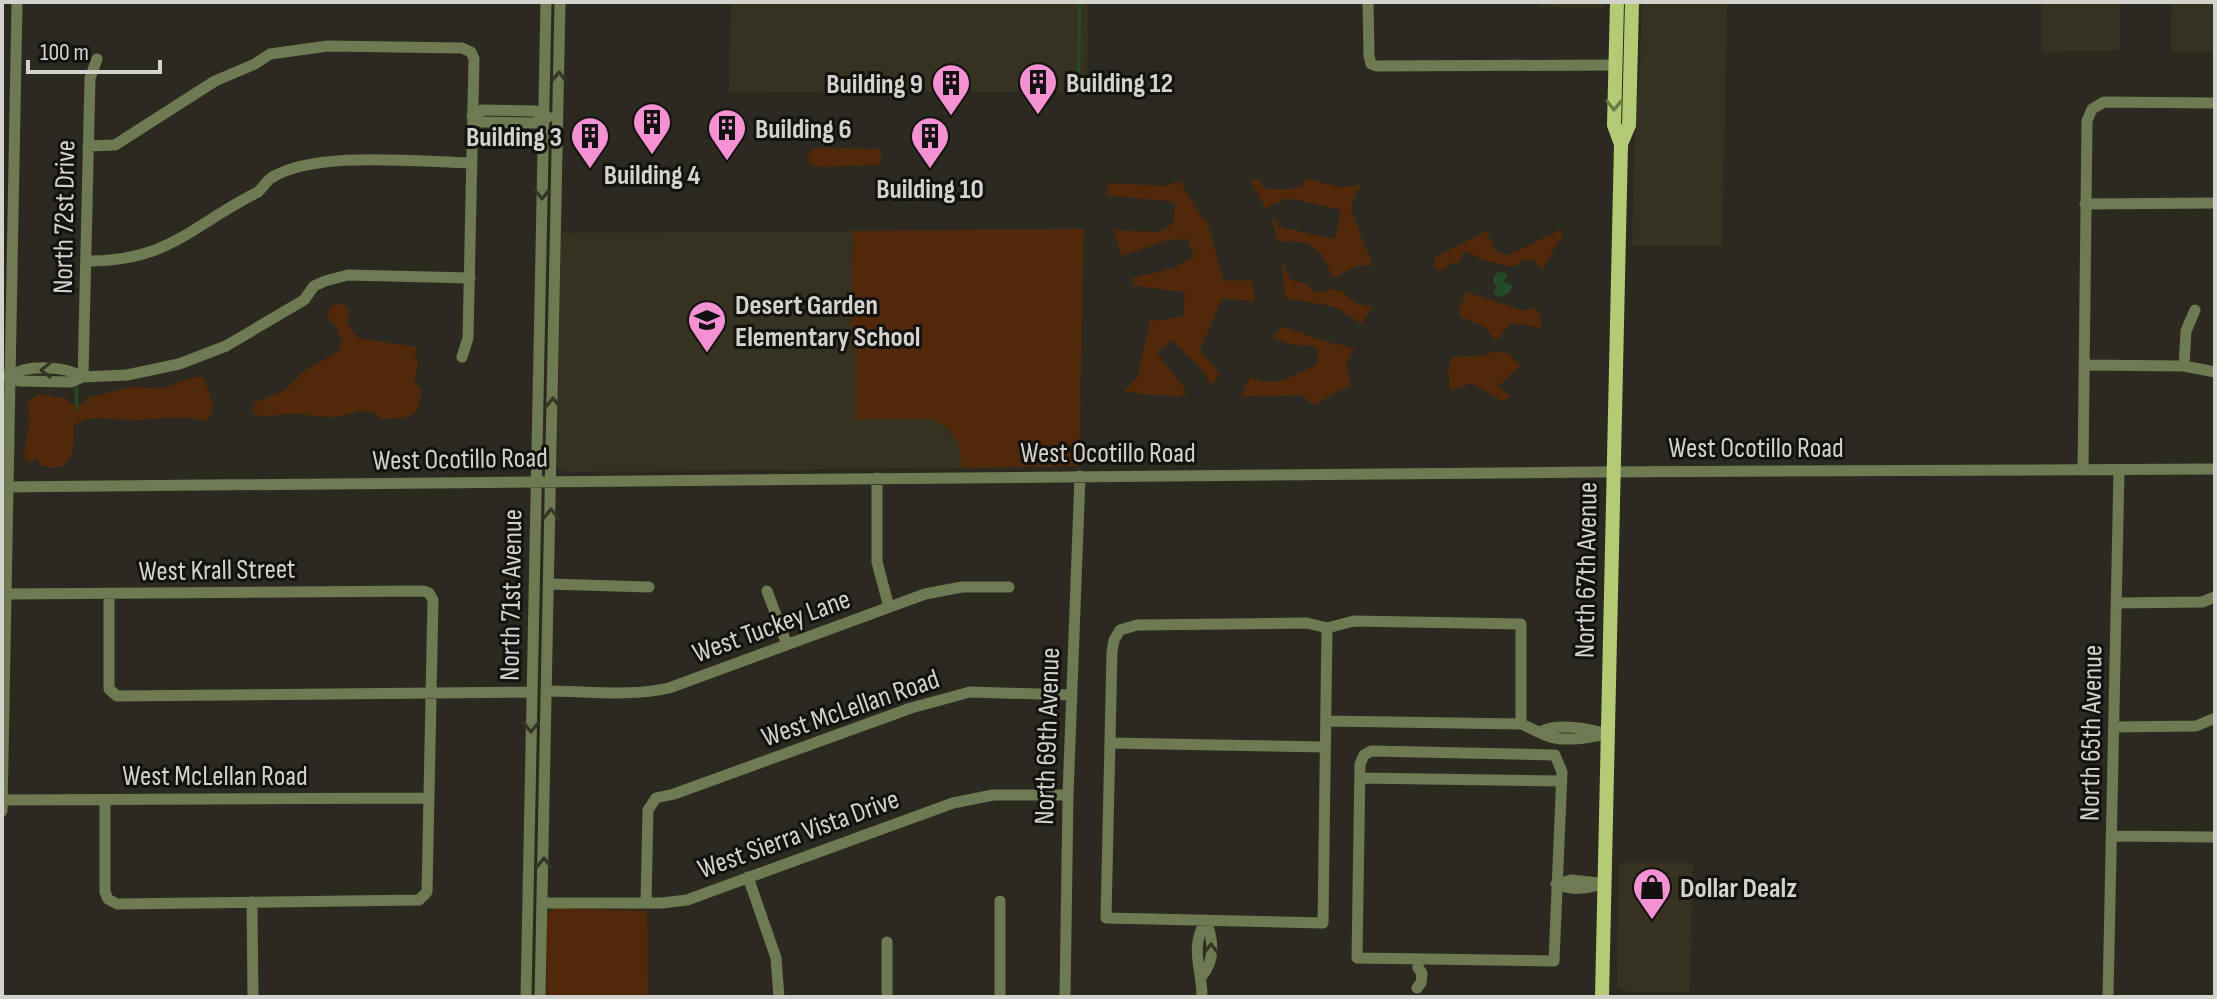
<svg xmlns="http://www.w3.org/2000/svg" width="2217" height="999" font-family="'Sofia Sans Condensed',sans-serif">
  <style>
    .built { fill: #353222 }
    .green { fill: #52280b }
    .water { fill: #244b27 }
    .lines { fill: none; stroke-linecap: round; stroke-linejoin: round }
    .stream { stroke: #244b27; stroke-width: 3 }
    .minor { stroke: #6e7a51; stroke-width: 11 }
    .major { stroke: #b3cb74; stroke-width: 14 }
    .oneway { stroke: #333625 }
    .oneway2 { stroke: #6b7846 }
    .labels { text-anchor: middle; stroke-width: 6; stroke-linejoin: round; paint-order: stroke }
    .poi-label { font-size: 28px; font-weight: bold; fill: #d3d2cc; stroke: #13120e; text-anchor: start }
    .street-label { font-size: 28px; fill: #d3d2cc; stroke: #13120e }
  </style>
  <rect width="100%" height="100%" fill="#2c2a20"/>
  <!-- built -->
  <path class="built" d="M731,2H1088L1087,91L729,93Z
    M1539,2H1606L1605,9L1539,7Z
    M1642,2H1727L1722,246H1632L1635,122L1640,66Z
    M2042,2H2120V50L2042,51Z
    M2172,2H2215V51H2171Z
    M853,231L851,332L855,348V419H932L941,424L959,441L962,468L566,472L557,467L561,233Z
    M1619,863H1693L1690,992H1627L1617,986Z"/>
  <!-- green -->
  <path class="green" d="M814,148L876,149L882,152L879,165L821,167L810,165L808,155Z
    M1305,178L1338,187L1361,185L1353,199L1351,210L1373,266L1358,265L1333,278C1321,248 1312,238 1279,242L1272,221L1275,219L1279,227L1335,239L1341,210L1293,199H1286L1265,208L1250,180L1258,179L1265,189L1286,190L1302,186Z
    M1180,181L1201,216L1207,221L1224,281L1252,280L1255,302L1222,298L1200,350L1220,374L1211,385L1198,365L1172,340L1157,353L1188,393L1178,397L1124,392L1138,376L1150,321L1183,317L1185,292L1134,286L1132,278L1171,269L1194,257L1188,239L1168,240L1122,256L1113,230L1160,232L1173,223L1175,202L1106,195L1109,183L1165,186Z
    M1084,229L1079,466L962,468C960,442 957,432 932,419H855V348L851,332L853,231Z
    M1562,229L1561,238L1542,270L1533,259L1523,261L1513,267L1487,261L1464,251L1458,263H1451L1443,271L1434,269L1435,257L1487,231L1497,253L1508,255Z
    M1282,262L1291,280L1305,283L1315,293L1333,289L1344,292C1348,300 1364,308 1373,306L1361,324L1336,307L1285,298Z
    M1467,292L1524,311L1532,308L1538,310L1542,328L1512,323L1502,333L1501,339L1493,338L1486,327L1460,317L1459,308Z
    M342,303L349,310L347,321L357,338L416,347L419,353L414,357L419,362L414,380L421,392L418,410L408,417L381,419C367,403 352,416 334,417C319,418 305,413 290,414C277,414 265,419 252,413L254,403L284,391L304,371L340,350C344,338 337,327 329,319L328,312L332,305Z
    M1282,326L1323,341L1354,348L1346,363L1351,385L1313,405L1301,395L1241,397L1251,377C1276,389 1292,376 1316,365C1323,340 1309,347 1293,345C1287,344 1279,340 1273,338Z
    M1499,351L1509,354L1520,366L1498,386L1511,396L1502,401L1471,383L1450,391L1448,369L1453,357L1479,356Z
    M203,377L214,406L207,421C180,414 157,420 130,420C112,420 90,413 74,425L73,453L65,465L52,468L40,465L37,458L31,460V465L24,457L29,424L28,406L31,399L39,394L67,399L70,404H84L87,398L131,387L165,388L190,378Z
    M554,908L647,911L648,997H547V914Z"/>
  <!-- water -->
  <path class="water" d="M1498,271L1507,274L1504,282L1513,285L1509,293L1499,297L1493,294L1497,287L1493,280Z"/>
  <g class="lines">
    <!-- stream -->
    <path class="stream" d="M1078,94L1080,2
      M76,385L77,409"/>
    <!-- minor -->
    <path class="minor" d="M1368,2L1369,56L1371,64L1376,66L1615,65
      M472,115L482,110L535,111L548,117
      M472,115L482,122L535,123L543,116
      M88,146L115,145L215,81L255,64L270,54L328,46L462,48L471,52L474,59L468,338L462,357
      M2085,204L2215,203
      M86,261C169,262 190,226 258,192C262,188 266,182 271,178C315,150 418,162 471,163
      M2084,365L2184,366L2215,372
      M2184,366L2186,331L2195,310
      M2,376H10L19,381L71,382L83,377L127,375L179,364L226,346L304,300L314,286L325,281L348,275L470,278
      M10,376C27,364 65,366 83,377
      M83,377L90,78L97,59
      M2083,470L2087,121L2092,109L2104,102L2215,103
      M877,478V562L889,607
      M2,487L1596,472L2215,469
      M549,584L649,587
      M767,591L787,645
      M6,594L423,591L429,593L433,600L427,892L419,900L117,904L108,899L105,892V800
      M109,594V689L117,696L532,692
      M2116,603L2202,602L2215,597
      M1307,623L1327,628L1323,923L1106,918L1112,652L1114,640L1120,630L1137,625Z
      M1327,628L1354,621L1521,624V724
      M547,691C588,691 629,697 669,688L925,594L962,587H1009
      M1326,721L1521,724C1531,728 1541,734 1550,737C1567,742 1591,737 1607,734
      M2114,727L2196,726L2213,719
      M1542,731C1560,723 1585,728 1604,733
      M1110,743L1325,747
      M1371,751L1555,755L1562,772L1554,961L1357,958L1360,764L1364,755Z
      M1360,778L1561,781
      M2,800L428,798
      M2,811L17,2
      M2112,836L2212,837
      M748,877L776,958L779,997
      M1556,884C1575,891 1586,889 1604,883
      M1557,884L1571,880L1599,883
      M252,902L253,997
      M543,903H662L687,900L953,803L993,795H1068
      M646,903L648,810L656,798L674,794L911,708L970,692L1071,695
      M887,942V997
      M1202,976C1216,959 1213,940 1206,920
      M1417,988L1421,983L1422,973L1418,968V959
      M526,997L546,2
      M540,997L560,2
      M1000,997V901
      M1065,997L1068,795L1080,476
      M1202,997C1202,967 1189,949 1206,920
      M2108,997L2119,470"/>
    <!-- major -->
    <path class="major" d="M1617,2L1614,125L1621,144
      M1602,997L1621,144L1629,125L1632,2"/>
  </g>
  <!-- one-way arrows -->
  <defs><path id="oneway-chevron" d="M-2-3.5L2.5 0L-2 3.5" fill="none" stroke-width="1.6" stroke-linecap="round" stroke-linejoin="round" transform="scale(2)"/></defs>
  <g class="oneway">
    <use href="#oneway-chevron" transform="translate(559 77) rotate(-89)"/>
    <use href="#oneway-chevron" transform="translate(542 194) rotate(91)"/>
    <use href="#oneway-chevron" transform="translate(46 370) rotate(-179)"/>
    <use href="#oneway-chevron" transform="translate(553 403) rotate(-89)"/>
    <use href="#oneway-chevron" transform="translate(551 514) rotate(-89)"/>
    <use href="#oneway-chevron" transform="translate(531 727) rotate(91)"/>
    <use href="#oneway-chevron" transform="translate(544 863) rotate(-89)"/>
    <use href="#oneway-chevron" transform="translate(1211 949) rotate(-89)"/>
  </g>
  <use class="oneway2" href="#oneway-chevron" transform="translate(1614 105) rotate(91)"/>
  <!-- icons -->
  <defs>
    <symbol id="building-pin" viewBox="-11 -11 22 30"><path d="M0 17L-7.5 6A9.5 9.5 0 1 1 7.5 6Z" fill="#f491d3" stroke="#13120e"/><path d="M-4-6H4V6H1V3H-1V6H-4ZM-2.5-4.3h1.7v1.8h-1.7ZM.8-4.3h1.7v1.8H.8ZM-2.5-1h1.7V.8h-1.7ZM.8-1h1.7V.8H.8Z" fill="#111"/></symbol>
    <symbol id="school-pin" viewBox="-11 -11 22 30"><path d="M0 17L-7.5 6A9.5 9.5 0 1 1 7.5 6Z" fill="#f491d3" stroke="#13120e"/><path d="M0-5L7-2L0 1L-7-2ZM-4 1L0 2.5L4 1V4Q0 6-4 4Z" fill="#111"/></symbol>
    <symbol id="shop-pin" viewBox="-11 -11 22 30"><path d="M0 17L-7.5 6A9.5 9.5 0 1 1 7.5 6Z" fill="#f491d3" stroke="#13120e"/><path d="M-5-2.5h2.3a2.7 3.5 0 0 1 5.4 0H5L5.5 6h-11ZM-1.5-2.5h3a1.5 2.3 0 0 0-3 0Z" fill="#111"/></symbol>
  </defs>
  <g fill-rule="evenodd">
    <use href="#building-pin" x="1016" y="60" width="44" height="60"/>
    <use href="#building-pin" x="929" y="61" width="44" height="60"/>
    <use href="#building-pin" x="630" y="100" width="44" height="60"/>
    <use href="#building-pin" x="705" y="106" width="44" height="60"/>
    <use href="#building-pin" x="568" y="114" width="44" height="60"/>
    <use href="#building-pin" x="908" y="114" width="44" height="60"/>
    <use href="#school-pin" x="685" y="298" width="44" height="60"/>
    <use href="#shop-pin" x="1630" y="865" width="44" height="60"/>
  </g>
  <g class="labels">
    <!-- poi labels -->
    <g class="poi-label">
      <text x="1066" y="92">Building 12</text>
      <text x="923" y="93" text-anchor="end">Building 9</text>
      <text x="755" y="138">Building 6</text>
      <text x="562" y="146" text-anchor="end">Building 3</text>
      <text x="652" y="184" text-anchor="middle">Building 4</text>
      <text x="930" y="198" text-anchor="middle">Building 10</text>
      <text x="735" y="314">Desert Garden<tspan x="735" dy="32">Elementary School</tspan></text>
      <text x="1680" y="897">Dollar Dealz</text>
    </g>
    <!-- street labels -->
    <g class="street-label">
      <text transform="translate(63 217) rotate(-89)" y="10">North 72st Drive</text>
      <text x="1756" y="457">West Ocotillo Road</text>
      <text x="1108" y="462">West Ocotillo Road</text>
      <text transform="translate(460 458) rotate(-1)" y="10">West Ocotillo Road</text>
      <text transform="translate(217 569) rotate(-1)" y="10">West Krall Street</text>
      <text transform="translate(1585 570) rotate(-89)" y="10">North 67th Avenue</text>
      <text transform="translate(510 595) rotate(-89)" y="10">North 71st Avenue</text>
      <text transform="translate(771 625) rotate(-20)" y="10">West Tuckey Lane</text>
      <text transform="translate(850 707) rotate(-19)" y="10">West McLellan Road</text>
      <text transform="translate(2090 733) rotate(-89)" y="10">North 65th Avenue</text>
      <text transform="translate(1046 736) rotate(-88)" y="10">North 69th Avenue</text>
      <text x="215" y="785">West McLellan Road</text>
      <text transform="translate(798 833) rotate(-20)" y="10">West Sierra Vista Drive</text>
    </g>
  </g>
  <!-- border -->
  <rect width="2217" height="999" fill="none" stroke="#d3d2cc" stroke-width="8"/>
  <!-- scale -->
  <path d="M28 60v12h132v-12" fill="none" stroke="#d3d2cc" stroke-width="4"/>
  <text x="40" y="60" font-size="24" fill="#d3d2cc" stroke="#13120e" stroke-width="6" paint-order="stroke">100 m</text>
</svg>
